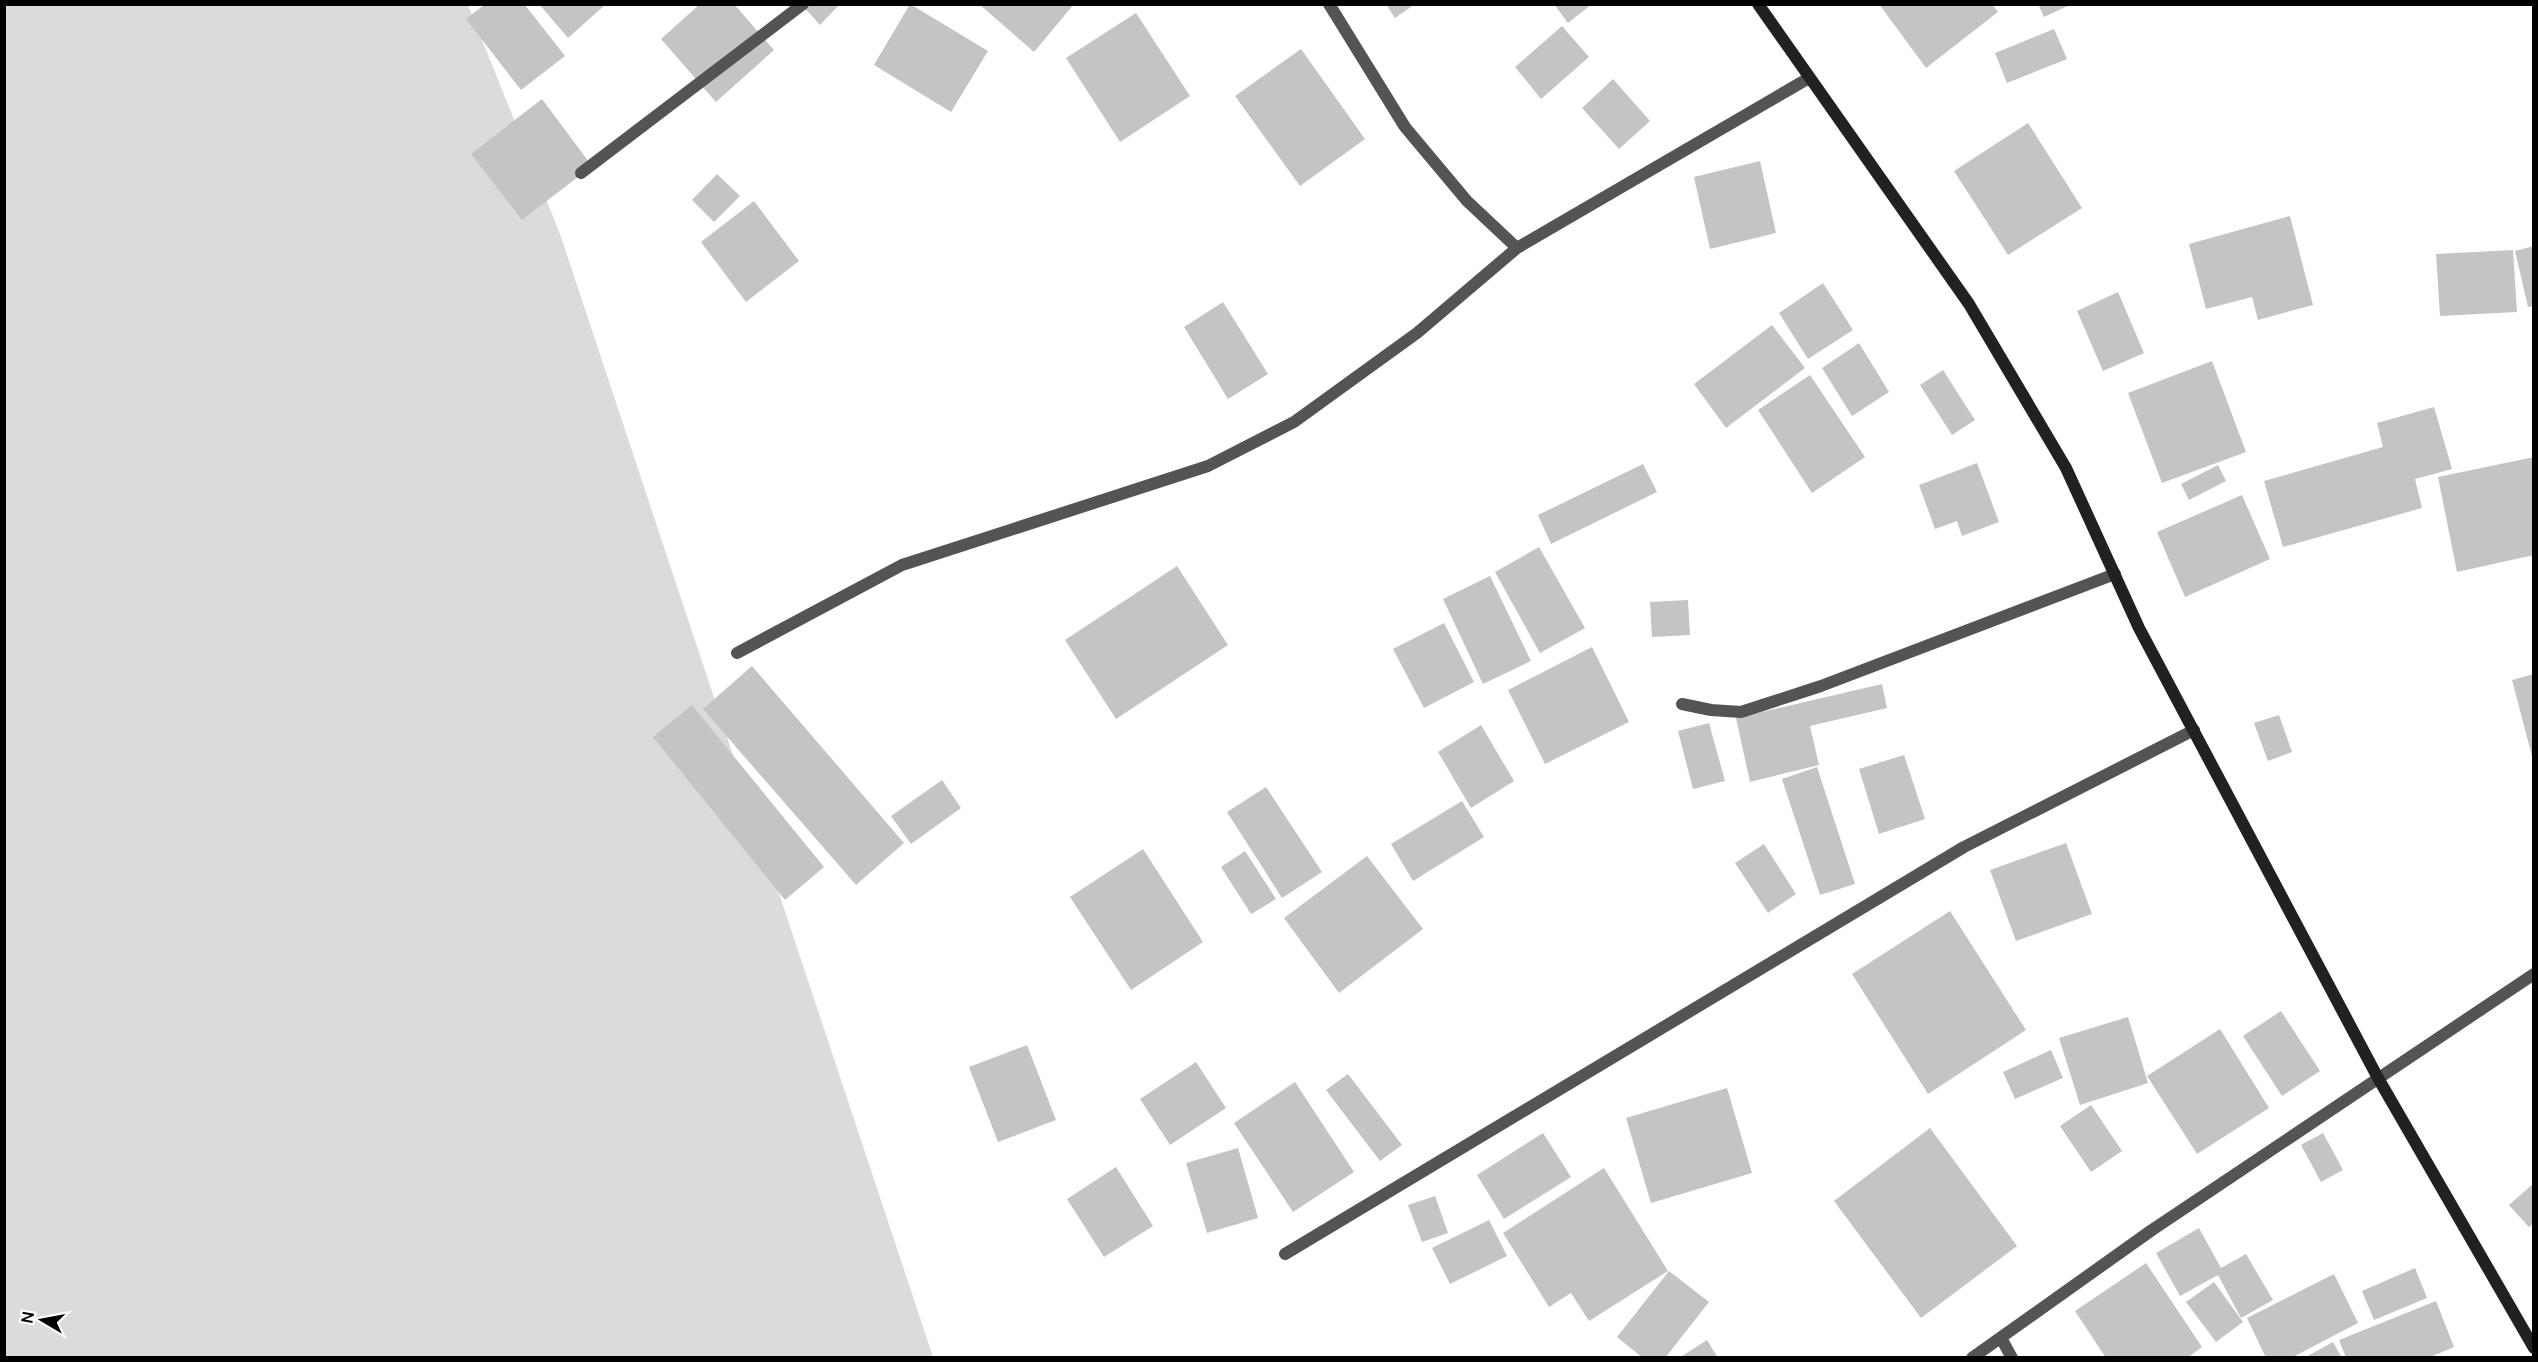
<svg xmlns="http://www.w3.org/2000/svg" width="2538" height="1362" font-family="Manrope,sans-serif">
  <style>
    .green { fill: #dbdbdb }
    .building { fill: #c4c4c4 }
    .lines { fill: none; stroke-linecap: round; stroke-linejoin: round }
    .street { stroke: #545454; stroke-width: 12 }
    .secondary { stroke: #212121; stroke-width: 12 }
  </style>
  <rect width="100%" height="100%" fill="#fff"/>
  <!-- green -->
  <path class="green" d="M5,5H468L560,234L933,1357L5,1358Z"/>
  <!-- building -->
  <path class="building" d="M539,4H606L568,38Z
    M700,4H734L774,50L716,102L661,39Z
    M801,4H840L820,25Z
    M910,4L988,51L951,112L874,65Z
    M979,4H1074L1034,52Z
    M1386,4H1415L1395,18Z
    M1554,4H1592L1568,23Z
    M1879,4H1992L1998,12L1926,68Z
    M2038,4H2072L2044,17Z
    M484,5H525L565,56L521,90L466,19Z
    M1136,13L1190,96L1120,142L1066,58Z
    M1562,26L1589,57L1541,99L1515,67Z
    M2054,29L2067,59L2007,83L1995,53Z
    M1301,49L1365,139L1300,186L1235,96Z
    M1613,79L1650,121L1619,149L1582,108Z
    M542,99L592,166L522,220L471,154Z
    M2028,123L2082,208L2008,255L1954,171Z
    M1760,161L1776,233L1710,249L1694,177Z
    M717,174L740,196L714,222L692,200Z
    M754,201L799,261L746,302L701,242Z
    M2290,216L2313,305L2258,320L2252,297L2206,309L2189,244Z
    M2534,246V306L2528,307L2515,251Z
    M2513,250L2517,312L2440,316L2436,254Z
    M1823,283L1853,330L1808,359L1779,313Z
    M2118,292L2144,353L2103,371L2077,311Z
    M1223,302L1268,374L1228,399L1184,327Z
    M1772,325L1805,368L1726,428L1694,384Z
    M1859,343L1889,392L1852,416L1822,368Z
    M2212,361L2246,452L2162,483L2128,393Z
    M1943,370L1975,420L1952,435L1920,385Z
    M1810,375L1865,457L1812,493L1758,410Z
    M2434,407L2452,469L2415,479L2422,508L2283,547L2264,481L2383,447L2377,423Z
    M2534,457V555L2457,572L2438,477Z
    M1977,463L1999,522L1962,536L1957,521L1935,529L1919,485Z
    M1643,464L1657,492L1551,544L1538,515Z
    M2218,465L2226,481L2189,500L2181,484Z
    M2242,495L2270,559L2185,597L2157,532Z
    M1539,547L1585,628L1540,653L1495,572Z
    M1177,566L1228,645L1116,719L1065,640Z
    M1490,576L1531,661L1483,684L1443,599Z
    M1688,600L1690,635L1652,637L1650,602Z
    M1444,623L1474,682L1424,708L1393,649Z
    M1592,647L1629,722L1545,764L1508,690Z
    M752,666L904,843L856,885L703,709Z
    M2534,674V760H2533L2512,680Z
    M1882,684L1887,708L1810,726L1819,765L1750,782L1736,718Z
    M692,705L824,867L785,900L653,737Z
    M2279,715L2292,752L2268,761L2254,723Z
    M1709,723L1725,781L1693,789L1678,731Z
    M1481,725L1514,781L1471,808L1438,752Z
    M1904,755L1925,819L1879,834L1859,769Z
    M1817,767L1855,884L1820,895L1782,779Z
    M942,780L961,808L911,844L891,816Z
    M1266,787L1322,872L1282,898L1227,812Z
    M1462,801L1484,837L1413,881L1391,844Z
    M2066,843L2092,914L2016,941L1990,870Z
    M1764,844L1796,894L1768,913L1735,863Z
    M1143,849L1203,942L1131,990L1070,897Z
    M1245,851L1276,899L1251,914L1221,867Z
    M1367,856L1423,929L1339,993L1284,918Z
    M1950,911L2026,1030L1928,1094L1852,974Z
    M2281,1011L2320,1071L2282,1096L2243,1036Z
    M2128,1017L2148,1083L2080,1105L2059,1038Z
    M2220,1029L2269,1108L2197,1154L2147,1076Z
    M1027,1045L1056,1120L998,1142L969,1067Z
    M2051,1050L2063,1078L2015,1099L2003,1072Z
    M1196,1062L1226,1108L1170,1145L1140,1099Z
    M1348,1074L1402,1145L1380,1161L1326,1090Z
    M1295,1082L1354,1172L1293,1212L1234,1123Z
    M1727,1088L1752,1173L1651,1203L1626,1118Z
    M2091,1105L2122,1151L2091,1172L2060,1126Z
    M1930,1128L2017,1246L1921,1318L1834,1201Z
    M1543,1133L1571,1177L1504,1219L1477,1175Z
    M2323,1133L2343,1170L2321,1182L2301,1145Z
    M1238,1148L1258,1218L1207,1233L1186,1163Z
    M1116,1167L1153,1226L1104,1257L1067,1199Z
    M1604,1168L1668,1271L1589,1321L1571,1293L1549,1307L1503,1233Z
    M2534,1183V1223L2529,1227L2509,1205Z
    M1435,1196L1448,1233L1422,1242L1408,1205Z
    M1489,1220L1507,1256L1450,1284L1432,1248Z
    M2199,1228L2221,1268L2246,1254L2273,1300L2241,1318L2218,1275L2180,1296L2156,1253Z
    M2146,1263L2202,1347L2187,1358H2106L2075,1311Z
    M2415,1268L2427,1298L2374,1320L2362,1291Z
    M1669,1271L1709,1302L1665,1358H1643L1617,1337Z
    M2334,1274L2358,1323L2291,1358H2266L2247,1318Z
    M2214,1282L2243,1322L2216,1342L2186,1302Z
    M2436,1301L2454,1347L2428,1358H2346L2339,1340Z
    M1707,1340L1718,1358H1679Z
    M2333,1342L2342,1358H2304Z"/>
  <g class="lines">
    <!-- street -->
    <path class="street" d="M1329,4L1405,127L1467,201L1517,248
      M581,173L803,4
      M737,653L902,565L1208,466L1294,422L1417,333L1517,248L1809,78
      M1682,704L1711,710L1741,712L1821,686L2115,574
      M1285,1254L1964,847L2194,730
      M2001,1338L2012,1358
      M1972,1358L2152,1230L2534,974"/>
    <!-- secondary -->
    <path class="secondary" d="M1758,4L1969,304L2066,468L2139,628L2378,1078L2534,1348"/>
  </g>
  <!-- border -->
  <rect width="2538" height="1362" fill="none" stroke="#000000" stroke-width="12"/>
  <!-- north arrow -->
  <g transform="translate(42 1320) rotate(280)" stroke="#ffffff" stroke-width="4.5" paint-order="stroke">
  <path d="M0-4.5L10 22L0 15L-10 22Z" fill="#000000"/>
  <text y="-9" font-size="16" font-weight="bold" text-anchor="middle" fill="#000000">N</text>
  </g>
</svg>
